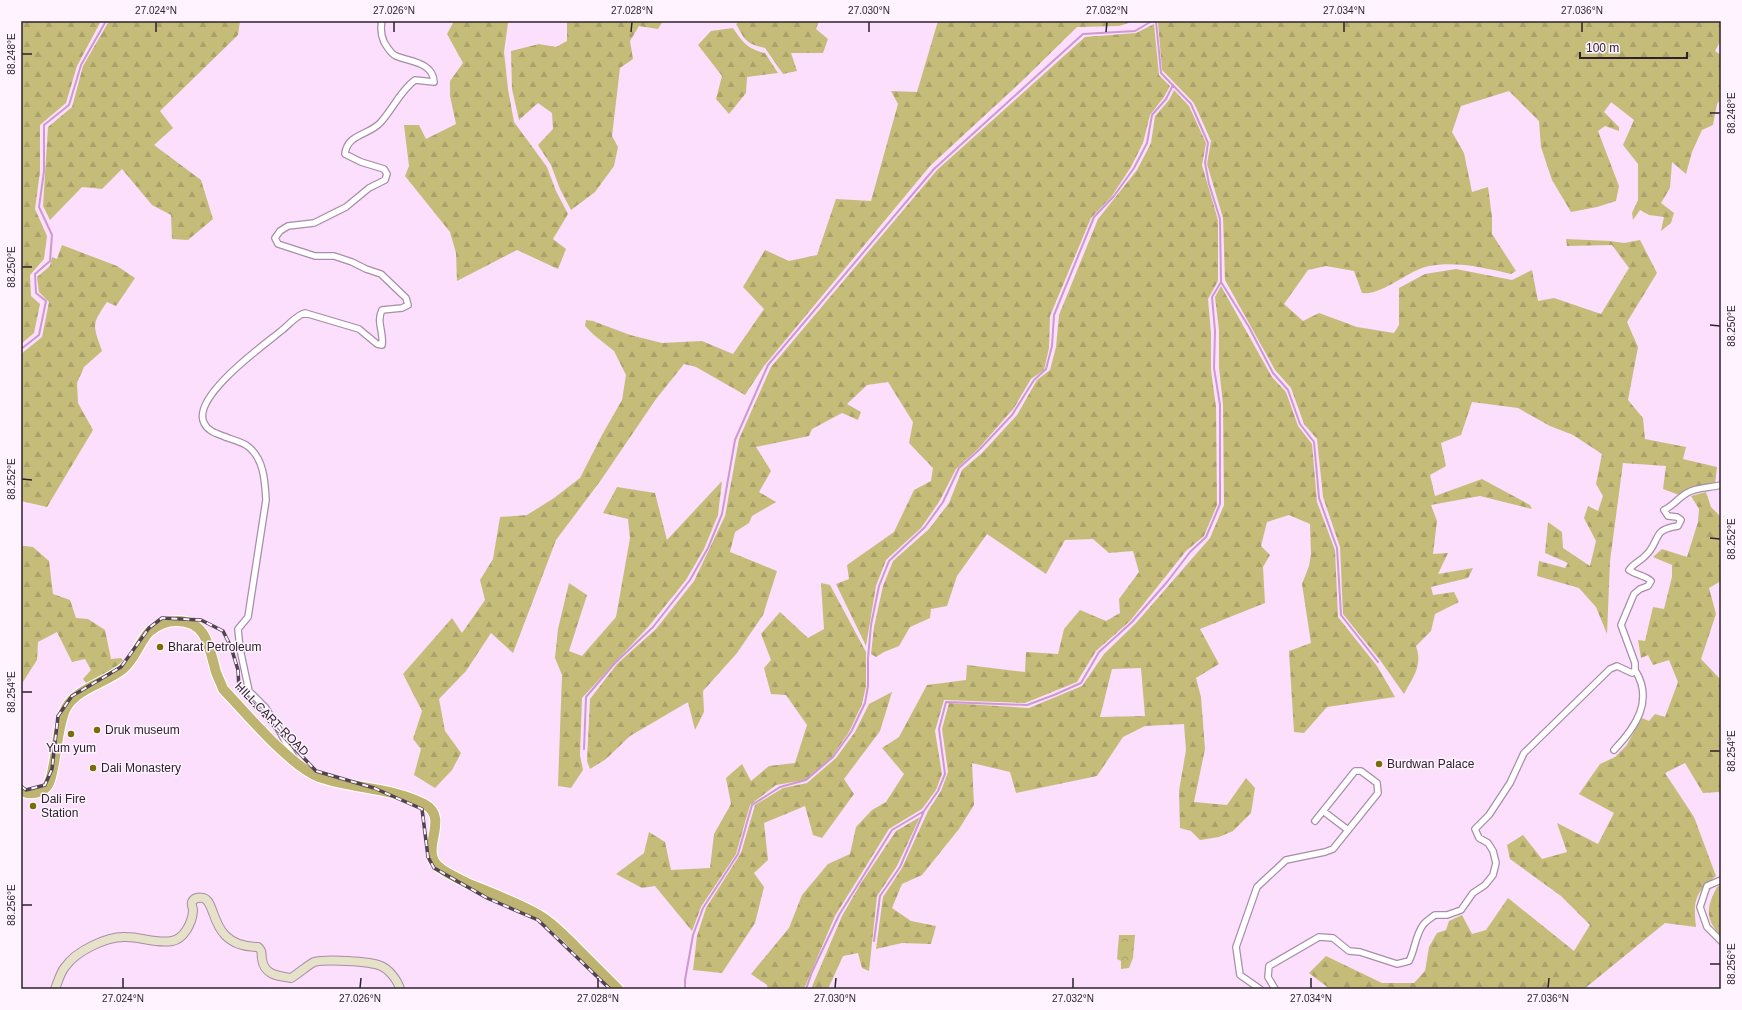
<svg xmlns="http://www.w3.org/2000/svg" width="1742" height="1010" font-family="Arial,sans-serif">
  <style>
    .forest { fill: url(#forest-firs); fill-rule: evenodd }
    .park { fill: url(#park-crowns) }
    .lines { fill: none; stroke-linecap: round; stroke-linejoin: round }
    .stream { stroke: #ce98d1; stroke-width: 2 }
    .minor-casing { stroke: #a78da8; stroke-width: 8 }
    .secondary-casing { stroke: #a78da8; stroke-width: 10 }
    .trunk-casing { stroke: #fff; stroke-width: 12 }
    .minor { stroke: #fff; stroke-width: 5.5 }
    .secondary { stroke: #e6e2ca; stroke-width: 8 }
    .trunk { stroke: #beb370; stroke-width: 10 }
    .rail-casing { stroke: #514351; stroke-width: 3.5 }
    .rail { stroke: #fef3ff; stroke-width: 2; stroke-dasharray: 6; stroke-linecap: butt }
    .ticks { fill: none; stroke: #2d222d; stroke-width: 1.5 }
    .poi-dot { fill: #7a6d08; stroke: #fef3ff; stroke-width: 1.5 }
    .labels { text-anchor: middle; stroke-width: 3; stroke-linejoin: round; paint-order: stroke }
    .poi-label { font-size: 12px; fill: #2d222d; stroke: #fef3ff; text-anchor: start }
    .street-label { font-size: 12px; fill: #2d222d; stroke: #fef3ff }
    .neatline { fill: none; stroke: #2d222d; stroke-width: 1.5 }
    .ticks-label { font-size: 10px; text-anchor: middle; fill: #2d222d }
  </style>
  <defs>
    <pattern id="forest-firs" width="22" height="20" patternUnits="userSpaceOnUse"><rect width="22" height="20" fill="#c6bc7a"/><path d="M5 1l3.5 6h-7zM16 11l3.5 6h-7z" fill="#aaa16a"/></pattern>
    <pattern id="park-crowns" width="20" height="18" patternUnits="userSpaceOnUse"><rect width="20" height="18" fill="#c6bc7a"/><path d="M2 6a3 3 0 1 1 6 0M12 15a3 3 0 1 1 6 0" fill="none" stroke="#aaa16a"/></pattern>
  </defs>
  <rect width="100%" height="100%" fill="#fbdffc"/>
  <!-- forest -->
  <path class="forest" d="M21,21H101L77,66L66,103L40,125V172L35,209L47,236L44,259L30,275L31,296L40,304L34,333L21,344Z
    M109,21H240L238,35L160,111L173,128L154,145L201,180L213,219L188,240L172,239L171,215L152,205L122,169L102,189L82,187L50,220L43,206L48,127L72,107L83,66Z
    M454,21H507L508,23L504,52L508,89L514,122L547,167L556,191L568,214L553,239L566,249L558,269L517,250L457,281L456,253L450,232L405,176L409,166L404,125H419L426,139L456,124L450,96V81L463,63L447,34Z
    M567,21H663L658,29L639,26L630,41L633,59L620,68L612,136L618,147L614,166L595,192L571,210L560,189L551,165L538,145L553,129L552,113L538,103L519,120L512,89L511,51L539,44L556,47L567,41Z
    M740,21H819L816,29L828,39L823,53H791L797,71L783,74L765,48C746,44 745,40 736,24Z
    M938,21H1135L1119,26L1077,27L1022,81L930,166L764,366L745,395L696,367L684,364L656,399L601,480L556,540L513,653L491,633L466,671L439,699L445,731L461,753L452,770L435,788L414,775L421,749L413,739L422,711L403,674L452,618L462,633L485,600L480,580L493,559L500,517L527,515L554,498L580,478L602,435L622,400L626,375L614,351L594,335L585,326L586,320L593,321L630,335L662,343L702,341L733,354L764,309L743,287L765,250L789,261L817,255L836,199L871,201L898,104L891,91L917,92Z
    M1160,21H1721V40L1715,51L1721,55V99L1717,104L1713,125L1702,130L1692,152L1686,174L1672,162L1670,188L1661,203L1674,213L1671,223L1661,231L1664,217L1649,215L1640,210L1633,220L1632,213L1638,200V164L1623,145L1634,120L1611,102L1604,112L1619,127V131L1605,126L1598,131L1619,186L1616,201L1597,207L1571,212L1552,180L1541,147L1539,121L1509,91L1461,106L1452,132L1464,153L1472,192L1488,187L1492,217V234L1516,271L1511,274C1486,268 1456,261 1429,266C1408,270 1382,296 1362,293L1354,271L1326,266L1308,270L1284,304L1303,321L1319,313L1357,327L1394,333L1399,325V288L1425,274L1456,269L1512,280L1532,270L1538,301L1554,298L1601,314L1629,268L1612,245L1567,246L1566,239L1610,241L1624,243L1640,240L1657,273L1627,322L1638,347L1628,400L1643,418L1645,439L1686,447L1683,459L1717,467L1715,484L1679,495L1663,489L1666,466L1623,463L1610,561L1607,634L1596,607L1579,588L1537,576L1539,561L1565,568L1568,563L1545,553L1548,522L1562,532L1563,548L1590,566L1596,541L1584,518L1588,506L1598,511L1603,496L1596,484L1602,454L1573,435L1550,426L1518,408L1472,402L1461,435L1441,443L1446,466L1430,475L1435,496L1482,479L1530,505L1532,509L1480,496L1431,505L1437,521L1433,554L1448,553L1438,574L1473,568L1468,578L1431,587L1433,595L1454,592L1459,602L1435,614L1431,631L1416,646C1423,666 1413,677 1404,694L1380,660L1343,614L1340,547L1323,497L1317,439L1304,424L1291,388L1275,370L1225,280L1223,218L1207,164L1211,141L1194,103L1162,70L1158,22Z
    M1154,24L1159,75L1170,86L1164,97L1150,115L1143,143L1131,167L1112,196L1091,218L1050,316L1049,348L1044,370L1031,379L1014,408L978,449L956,469L939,502L921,528L886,560L876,586L866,646L836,584L849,579L847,565L894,532L914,490L931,481L933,468L909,443L913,422L888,382L867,385L847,404L861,412L858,420L842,413L812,429L809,436L756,447L771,471L759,492L776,502L752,516L749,523L735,532L730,552L777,571L763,615L737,653L703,691L704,712L695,730L688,702L630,736L606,759L590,769L587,761L590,699L617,664L656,629L694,581L725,516L739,439L771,367L937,170L1085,37L1136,33Z
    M733,28C743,43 748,49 765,53L778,73L747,77L746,93L729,114L716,99L722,76L698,45L711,31Z
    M1174,90L1189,106L1206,143L1202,165L1218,220V281L1208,299L1211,333V370L1216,407L1217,505L1204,536L1186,551L1130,621L1096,651L1077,682L1025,703L944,700L935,731L942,774L936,790L922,809L889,829L835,916L804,989H768L767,985L751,974L789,928L802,895L828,864L850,854L856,827L872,810L886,802L904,774L882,748L899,737L927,685L966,680L967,665L1025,672L1026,652L1058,654L1064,629L1080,610L1106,621L1120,613L1119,599L1139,572L1133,551L1109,553L1093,539L1065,540L1046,574L987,534L957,576L947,606L931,609L930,618L910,627L899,646L884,652L876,657L871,654L874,627L883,586L893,561L929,529L949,503L962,470L982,453L1017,415L1037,380L1050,370L1056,347L1059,315L1098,219L1137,170L1151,143L1155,116L1169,100Z
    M62,245L117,266L135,278L116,306L107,302C91,325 93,325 102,351L84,367L77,383L78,403L93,430L47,507L21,501V354L42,337L49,302L39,292L37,277L50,266L52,257L57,259Z
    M1221,286L1272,377L1286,392L1298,426L1312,444L1317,502L1335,550L1338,617L1377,666L1395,697L1327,707L1304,733L1294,732L1289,651L1311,643L1302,584L1309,566L1311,554L1310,524L1289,515L1267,522L1261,546L1270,555L1263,567L1265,603L1200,629L1219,664L1196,678L1201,697L1205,749L1194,802L1227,805L1246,778L1255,788L1251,813L1233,831L1219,837L1200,840L1191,831L1180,828L1179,791L1186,750L1184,724L1145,726L1123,737L1097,776L1016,793L1010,772L972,763L974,805L959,829L922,875L902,884L892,908L911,921L936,926L931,944L902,943L876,949L883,897L902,868L928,811L941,791L948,772L942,729L949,703L1029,708L1082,686L1104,654L1136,623L1210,538L1224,505L1223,405L1219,367V330L1215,297ZM1141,668L1145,716L1100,717L1112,669Z
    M722,481L718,515L704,549L686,580L649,626L582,698L580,755L583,770L571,788L558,786L562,675L555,658L558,629L569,583L587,595L569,651L582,656L616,617L630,538L628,519L603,513L617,487L655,493L667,540Z
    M1706,492L1711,507L1721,517V581L1709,588L1716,614L1701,659L1721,680V797L1719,792L1703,793L1685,763L1665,773L1694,817L1716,876C1695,893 1693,900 1696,927L1665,923L1584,989H1330L1309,973L1326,956L1382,983H1414L1425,971L1429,947L1437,933L1446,930L1449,921L1462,915L1472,934L1486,930L1508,898L1574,951L1590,925L1561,896L1510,859L1507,845L1523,835L1542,859L1567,852L1557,823L1598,844L1614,813L1579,794L1600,764L1615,757L1626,746L1642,718L1649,721L1655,714L1665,717L1678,682L1669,660L1653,665L1648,655L1641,658L1638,640L1645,641L1653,607L1664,609L1672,577V565L1653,557L1662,549L1687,557L1698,522L1699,509L1691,496Z
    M21,546L33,547L49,561L53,594L70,600L76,618L88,619L105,630L111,659L121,658L124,662L87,684L83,679L91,670L85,659L72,662L57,632L38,642L37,660L21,685Z
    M821,583L830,585L866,652V686L862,704L849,732L831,758L805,780L776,785L750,805L736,854L701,907L692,931L655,886L642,888L616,874L644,853L649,832L665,842L671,870L710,868L714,834L731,804L726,778L742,764L751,781L769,766L795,763L807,725L786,695L771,694L764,668L771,660L761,634L780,612L808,638L824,629Z
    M892,692L880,731L844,779L854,794L822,838L813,835L805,806L764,823L768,860L754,873L764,887L755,923L722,973L693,970L697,936L706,908L741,853L755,805L783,788L807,783L836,758L855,732L869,704Z
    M920,817L897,866L877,896L869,971L862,968L858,953L843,956L828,989H811L842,916L861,883L896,831Z
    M1721,886V936C1704,919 1707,906 1717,887Z"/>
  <!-- park -->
  <path class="park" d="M1119,935H1135L1133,958L1129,968L1121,969V961L1117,959Z"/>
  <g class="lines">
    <!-- stream -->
    <path class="stream" d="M1221,282L1249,327L1273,373L1288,390L1300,424L1314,442L1319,498L1337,548L1341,615L1378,662
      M21,349L39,335L46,301L36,293L35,274L50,261L52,235L39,207L44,171V125L69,105L81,65L106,21
      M584,749L586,697L615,663L653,627L690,580L708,548L722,514L735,440L768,365L934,169L1083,34L1135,31L1152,21
      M874,941L880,896L900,867L924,811L938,791L945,774L939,729L946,702L1027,705L1054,695L1081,683L1099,652L1132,622L1167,582L1190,552L1206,537L1220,504V405L1214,368L1215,331L1212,297L1221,282L1220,219L1209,184L1205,163L1208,143L1191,104L1161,73L1156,21
      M685,989V980L693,935L703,908L738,854L752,805L780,787L806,780L833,757L851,732L865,703L868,686V658L871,625L879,586L889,561L925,527L943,502L959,468L980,449L1012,415L1034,380L1046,369L1052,346L1054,315L1094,217L1114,196L1134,168L1147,143L1152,115L1166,99L1173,85
      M806,989L812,972L839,915L892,830L924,811"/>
    <defs>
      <path id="minor" d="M1614,750C1636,727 1654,700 1635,670
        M294,758L277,726L265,707L249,691L240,649L238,629L248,617L266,500C265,481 264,457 246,445C239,441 230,439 223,436C215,433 208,431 204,423C191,397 264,345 281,331C289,325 295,316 305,313L359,329L377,344L382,345C384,332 376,322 382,310L402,308L408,305L406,298L381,274L366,269L352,262L334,256H315L278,244L275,238L280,231L288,226L314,223L346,207L369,188L385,180L387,174L384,169L361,162L345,154C347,134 369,135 380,123C393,109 400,91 415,80L434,82C433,62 410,62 396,56C391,54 387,47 384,42C381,35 380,29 382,21
        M1323,811L1348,830
        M1721,880L1707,886L1700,907L1707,927L1721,941
        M1260,989L1240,975L1236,947L1257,887L1286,860L1325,852L1333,849L1378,793L1377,783L1361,771H1355L1315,821
        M1275,989L1268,977L1269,966L1319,937L1333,938L1349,951L1360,952L1397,964L1409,961C1415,950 1415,936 1423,925C1426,921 1431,918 1435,915H1447L1461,910L1473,893L1485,885L1493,875L1496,863L1493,851L1488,843L1479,838L1475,829L1489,815L1510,783L1524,753L1610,669L1617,666L1632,673L1635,670V663L1621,625L1634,594L1640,589L1648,586L1651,581C1644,575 1636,575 1629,570C1634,563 1641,561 1646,555C1654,548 1655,539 1660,533C1664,528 1672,527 1678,526L1681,520L1677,517L1668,516L1664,510C1673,506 1678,498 1687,493C1696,487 1710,488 1721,485"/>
      <path id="secondary" d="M55,989C58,982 60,973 65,967C76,951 107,936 126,937C142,937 156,944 172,941C184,939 192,923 193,911C193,907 191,905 192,902C194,898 198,897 203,898C218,901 208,947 258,947C263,951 261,953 262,959C264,975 278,976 291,978C298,974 308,965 314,962C325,959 370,961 381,966C389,969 398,981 400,989"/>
      <path id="trunk" d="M21,791C30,795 42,794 48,785C51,780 52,773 53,768C57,750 58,724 66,708C77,688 106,683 123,669C135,659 139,643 149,632C157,625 165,621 176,621C207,620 209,648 216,672C218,678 221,683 223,689C246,713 290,766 319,777C353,789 391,787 424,804C451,818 419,849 438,866C445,873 458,878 467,883C491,893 516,902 539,915C553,923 564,935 575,946C590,961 604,975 618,989"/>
    </defs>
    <!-- minor casing -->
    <use href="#minor" class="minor-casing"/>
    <!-- secondary casing -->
    <use href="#secondary" class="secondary-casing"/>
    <!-- trunk casing -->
    <use href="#trunk" class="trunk-casing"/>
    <!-- minor -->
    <use href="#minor" class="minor"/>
    <!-- secondary -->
    <use href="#secondary" class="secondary"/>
    <!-- trunk -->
    <use href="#trunk" class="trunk"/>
    <defs>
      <path id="rail" d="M21,786L26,790L45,785L52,769L58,716L72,696L121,667L149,628L162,618L201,620L223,631L231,647L238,670L239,689L316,771L374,788L422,809L428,857L434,868L487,898L538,920L610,989"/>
    </defs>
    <!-- rail casing -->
    <use href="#rail" class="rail-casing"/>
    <!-- rail -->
    <use href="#rail" class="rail"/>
  </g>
  <!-- ticks -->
  <path class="ticks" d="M156,32V22M394,32V22M631,32L632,22M869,32V22M1106,32L1107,22M1344,32V22M1582,32V22M22,54H32M1710,113H1720M22,267H32M1710,325L1720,326M22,479L32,480M1710,538L1720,539M22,692H32M1710,751H1720M22,905H32M1710,964H1720M123,988V978M360,988L361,978M598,988V978M835,988L836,978M1073,988V978M1311,988V978M1548,988L1549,978"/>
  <!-- markers -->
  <g class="poi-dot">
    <circle cx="160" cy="647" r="4"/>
    <circle cx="97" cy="730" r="4"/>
    <circle cx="71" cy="734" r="4"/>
    <circle cx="1379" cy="764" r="4"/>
    <circle cx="93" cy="768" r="4"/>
    <circle cx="33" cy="806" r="4"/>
  </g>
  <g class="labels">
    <!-- poi labels -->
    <g class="poi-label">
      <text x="168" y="651">Bharat Petroleum</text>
      <text x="105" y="734">Druk museum</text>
      <text x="71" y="752" text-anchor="middle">Yum yum</text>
      <text x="1387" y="768">Burdwan Palace</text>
      <text x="101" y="772">Dali Monastery</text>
      <text x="41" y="803">Dali Fire<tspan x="41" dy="14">Station</tspan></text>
    </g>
    <!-- street labels -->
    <g class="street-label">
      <text transform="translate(272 719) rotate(45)" y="4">HILL CART ROAD</text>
    </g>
  </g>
  <!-- border -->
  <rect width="1742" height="1010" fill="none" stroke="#fef3ff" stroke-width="44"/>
  <!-- scale -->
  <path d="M1580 52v6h107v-6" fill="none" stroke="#2d222d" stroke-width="2"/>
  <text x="1586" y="52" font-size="12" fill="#2d222d" stroke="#fef3ff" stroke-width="3" paint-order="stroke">100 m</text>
  <rect x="22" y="22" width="1698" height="966" class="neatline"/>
  <g class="ticks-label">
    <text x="156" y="14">27.024°N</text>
    <text x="394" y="14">27.026°N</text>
    <text x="632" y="14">27.028°N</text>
    <text x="869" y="14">27.030°N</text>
    <text x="1107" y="14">27.032°N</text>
    <text x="1344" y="14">27.034°N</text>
    <text x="1582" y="14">27.036°N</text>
    <text transform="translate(11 54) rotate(-90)" y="4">88.248°E</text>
    <text transform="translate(1731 113) rotate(-90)" y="4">88.248°E</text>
    <text transform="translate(11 267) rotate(-90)" y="4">88.250°E</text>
    <text transform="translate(1731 326) rotate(-90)" y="4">88.250°E</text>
    <text transform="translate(11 479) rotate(-90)" y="4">88.252°E</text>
    <text transform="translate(1731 539) rotate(-90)" y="4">88.252°E</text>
    <text transform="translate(11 692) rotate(-90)" y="4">88.254°E</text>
    <text transform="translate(1731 751) rotate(-90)" y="4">88.254°E</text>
    <text transform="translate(11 905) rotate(-90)" y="4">88.256°E</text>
    <text transform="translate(1731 964) rotate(-90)" y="4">88.256°E</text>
    <text x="123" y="1002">27.024°N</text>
    <text x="360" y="1002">27.026°N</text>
    <text x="598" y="1002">27.028°N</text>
    <text x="835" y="1002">27.030°N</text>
    <text x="1073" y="1002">27.032°N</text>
    <text x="1311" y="1002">27.034°N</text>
    <text x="1548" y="1002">27.036°N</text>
  </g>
</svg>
